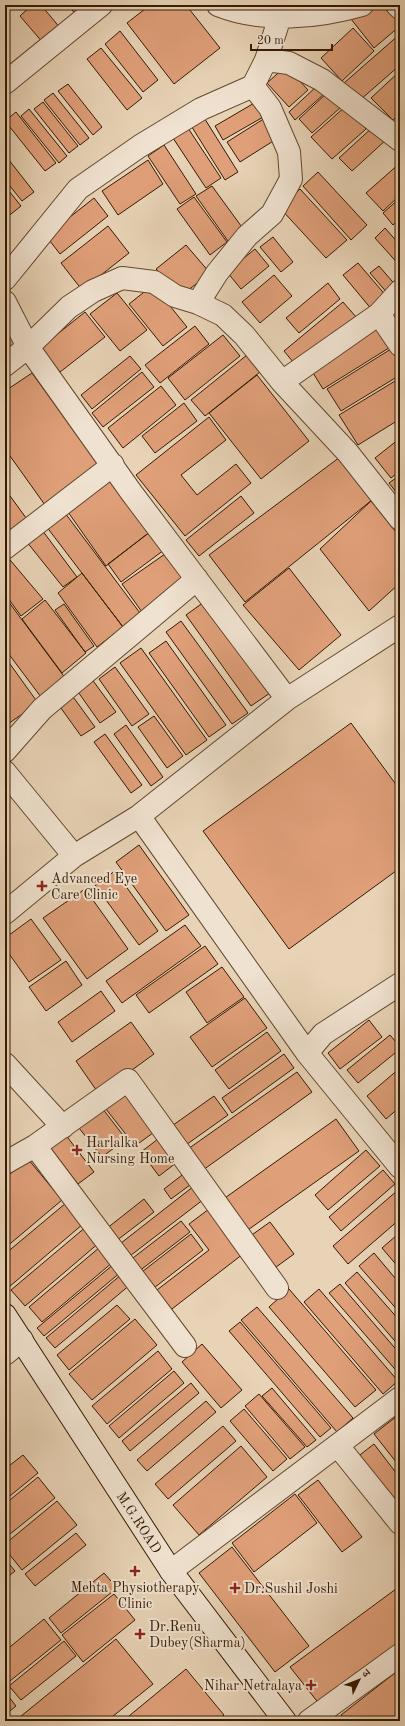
<svg xmlns="http://www.w3.org/2000/svg" width="405" height="1726" font-family="'Old Standard TT','Noto Serif Devanagari',serif">
  <style>
    .building { fill: #df9f79; stroke: #351a02 }
    .lines { fill: none; stroke-linecap: round; stroke-linejoin: round }
    .minor-casing { stroke: #62482f; stroke-width: 24 }
    .tertiary-casing { stroke: #62482f; stroke-width: 24 }
    .secondary-casing { stroke: #351a02; stroke-width: 24 }
    .minor { stroke: #f0e2d0; stroke-width: 22 }
    .tertiary { stroke: #f0e2d0; stroke-width: 22 }
    .secondary { stroke: #f0e2d0; stroke-width: 22 }
    .poi-dot { fill: #8f2418; stroke: #f0e2d0; stroke-width: 1.5 }
    .labels { text-anchor: middle; stroke-width: 4; stroke-linejoin: round; paint-order: stroke }
    .poi-label { font-size: 14px; fill: #351a02; stroke: #f0e2d0; text-anchor: start }
    .street-label { font-size: 14px; fill: #351a02; stroke: #f0e2d0 }
  </style>
  <rect width="100%" height="100%" fill="#e8d3b6"/>
  <filter id="stains"><feTurbulence type="fractalNoise" baseFrequency=".005" numOctaves="4"/><feColorMatrix values="0 0 0 0 .2 0 0 0 0 .09 0 0 0 0 .02 0 0 0 .5 -.17"/></filter>
  <radialGradient id="worn" r=".72"><stop offset=".6" stop-color="#630" stop-opacity="0"/><stop offset="1" stop-color="#630" stop-opacity=".3"/></radialGradient>
  <!-- building -->
  <path class="building" d="M32,5H41L61,29L44,44L20,16Z
    M68,5H90L77,16Z
    M150,5H186L220,48L174,84L127,23Z
    M384,5H390L400,16V26L374,48L351,19L371,8Z
    M353,28L374,51L342,81L321,58Z
    M120,31L158,80L143,92L105,44Z
    M400,34V65L359,101L344,83Z
    M101,48L142,98L127,110L87,59Z
    M286,66L308,90L289,107L267,83Z
    M400,71V113L393,120L371,98Z
    M68,84L102,127L93,135L58,91Z
    M317,86L324,94L295,120L289,112Z
    M328,92L341,107L312,133L299,119Z
    M53,93L89,138L80,145L44,100Z
    M43,102L78,146L69,153L34,109Z
    M256,102L265,116L223,140L215,126Z
    M346,106L366,129L332,159L311,137Z
    M29,109L67,156L59,163L21,116Z
    M16,112L56,163L45,171L5,121Z
    M203,116L238,172L225,180L190,124Z
    M265,118L278,138L240,162L227,142Z
    M184,122L221,178L206,188L169,132Z
    M374,126L387,139L352,171L339,158Z
    M164,145L196,194L180,204L148,156Z
    M5,155L34,192L22,201L5,180Z
    M148,160L163,184L118,215L102,191Z
    M400,163V195L383,211L366,193Z
    M318,172L367,225L351,240L303,186Z
    M5,186L21,206L6,218L5,216Z
    M212,186L244,230L228,241L196,196Z
    M300,189L347,240L326,258L280,208Z
    M194,197L227,242L210,255L177,209Z
    M94,198L108,216L60,254L46,236Z
    M400,198V218L393,225L383,213Z
    M108,226L129,253L82,290L61,263Z
    M385,228L400,245V266L375,238Z
    M273,237L293,262L281,272L260,247Z
    M186,245L210,273L182,295L156,269Z
    M255,249L269,266L241,289L227,272Z
    M358,263L388,298L373,311L343,275Z
    M379,266L398,288L389,295L370,273Z
    M274,275L292,296L260,323L242,302Z
    M328,283L340,299L299,333L286,318Z
    M153,285L187,327L163,346L129,304Z
    M117,293L147,330L120,351L90,314Z
    M343,302L357,318L298,368L284,351Z
    M400,302V318L392,309Z
    M85,312L105,337L60,372L40,348Z
    M195,326L209,344L160,383L145,365Z
    M379,326L392,346L323,389L310,368Z
    M5,328L16,344L5,352Z
    M223,335L240,356L185,400L168,378Z
    M391,349L400,363V375L341,411L327,389Z
    M247,355L260,372L205,416L191,400Z
    M130,356L141,369L92,409L81,395Z
    M142,372L154,387L103,427L92,413Z
    M32,373L99,466L45,505L5,449V391Z
    M257,375L309,441L261,479L209,413Z
    M400,378V419L358,445L339,415Z
    M161,386L176,405L123,448L108,428Z
    M184,403L197,421L155,453L142,436Z
    M209,417L226,440L181,475L197,495L236,464L251,483L185,536L136,475Z
    M399,439L400,471L391,478L375,458Z
    M340,457L372,500L245,602L209,555Z
    M400,475V497L389,483Z
    M113,478L151,531L106,566L68,512Z
    M5,489L29,522L13,533L5,522Z
    M241,496L254,513L199,556L186,540Z
    M371,501L400,537V583L369,611L320,549Z
    M65,513L140,613L123,627L46,526Z
    M42,530L77,577L63,587L26,541Z
    M150,532L164,550L121,582L108,564Z
    M5,554L43,599L21,616L5,594Z
    M165,554L185,581L142,612L122,584Z
    M289,568L341,635L299,670L243,605Z
    M82,573L123,627L97,647L58,593Z
    M5,597L66,679L41,697L5,649Z
    M45,600L86,653L62,673L22,619Z
    M204,602L270,693L251,706L186,615Z
    M64,604L94,646L85,652L55,610Z
    M181,621L248,713L232,724L166,632Z
    M166,641L226,725L209,737L149,653Z
    M141,648L207,740L186,755L120,663Z
    M5,657L38,703L5,726Z
    M115,667L149,714L132,726L99,679Z
    M91,678L116,712L100,723L76,689Z
    M71,694L95,727L81,736L58,704Z
    M154,716L183,756L167,768L138,727Z
    M351,723L400,790V868L289,949L203,831Z
    M126,725L163,777L151,786L114,734Z
    M105,734L142,785L131,793L94,742Z
    M139,845L189,915L166,931L116,862Z
    M115,871L158,931L139,945L95,885Z
    M85,889L128,949L87,979L43,918Z
    M31,919L61,960L29,982L5,948V938Z
    M185,925L201,946L122,1003L106,981Z
    M205,946L218,964L149,1013L136,995Z
    M66,961L82,985L46,1011L29,987Z
    M222,967L244,997L207,1023L186,992Z
    M101,991L115,1011L72,1042L58,1022Z
    M245,998L267,1028L212,1067L190,1037Z
    M369,1020L382,1037L340,1069L328,1053Z
    M131,1022L154,1054L99,1094L76,1061Z
    M267,1032L281,1051L229,1089L215,1070Z
    M390,1035L400,1047V1049L358,1083L347,1070Z
    M284,1054L294,1068L232,1113L222,1098Z
    M400,1068V1107L386,1119L367,1096Z
    M297,1072L312,1092L203,1170L188,1149Z
    M124,1087L157,1130L135,1146L102,1104Z
    M214,1096L228,1115L183,1147L169,1128Z
    M99,1104L126,1139L102,1157L75,1123Z
    M336,1119L359,1151L245,1232L222,1200Z
    M65,1134L94,1172L78,1184L49,1146Z
    M162,1136L180,1160L159,1176L141,1152Z
    M366,1150L380,1166L328,1210L315,1195Z
    M28,1159L62,1200L5,1248V1214L10,1210L5,1204V1178Z
    M383,1170L395,1184L341,1231L329,1217Z
    M186,1172L194,1182L171,1199L164,1189Z
    M194,1186L204,1199L126,1259L116,1247Z
    M398,1190L400,1193V1219L348,1264L333,1246Z
    M144,1199L154,1212L116,1241L106,1229Z
    M66,1203L83,1224L9,1287L5,1282V1254Z
    M209,1209L243,1254L168,1312L153,1293L209,1250L189,1224Z
    M181,1221L190,1232L138,1272L129,1261Z
    M270,1222L294,1254L272,1270L249,1237Z
    M87,1226L100,1242L25,1306L11,1290Z
    M191,1234L203,1250L150,1291L138,1275Z
    M397,1235L400,1238V1269L382,1248Z
    M100,1247L113,1262L42,1322L29,1307Z
    M374,1253L400,1284V1313L359,1266Z
    M114,1264L121,1272L44,1336L37,1328Z
    M357,1272L400,1321V1347L345,1283Z
    M122,1274L131,1284L55,1348L46,1338Z
    M340,1284L400,1354V1375L329,1293Z
    M289,1289L376,1390L355,1407L269,1307Z
    M319,1289L398,1381L383,1394L304,1302Z
    M117,1305L130,1319L69,1370L57,1355Z
    M257,1307L353,1418L337,1432L241,1320Z
    M135,1319L157,1345L92,1400L69,1374Z
    M240,1322L331,1428L320,1437L229,1331Z
    M202,1344L242,1390L221,1408L182,1362Z
    M158,1351L172,1369L107,1424L92,1406Z
    M174,1371L184,1383L119,1438L109,1426Z
    M191,1383L199,1393L130,1451L122,1441Z
    M272,1388L316,1440L307,1447L262,1396Z
    M259,1394L305,1447L290,1459L245,1406Z
    M206,1401L216,1412L147,1471L137,1460Z
    M244,1409L287,1459L273,1471L230,1421Z
    M397,1416L400,1420V1467L374,1434Z
    M223,1426L236,1441L168,1499L155,1484Z
    M374,1444L400,1478V1493L389,1502L356,1458Z
    M241,1446L267,1477L199,1535L173,1505Z
    M23,1455L38,1473L5,1500V1469Z
    M38,1477L55,1498L10,1534L5,1528V1504Z
    M318,1480L362,1537L342,1552L298,1495Z
    M295,1494L317,1523L254,1572L232,1543Z
    M57,1501L77,1525L22,1570L5,1549V1544Z
    M76,1533L86,1545L35,1586L25,1574Z
    M232,1547L309,1646L275,1672L199,1573Z
    M5,1559L15,1571L5,1579Z
    M104,1573L117,1588L61,1633L49,1618Z
    M400,1586V1648L324,1710L290,1667Z
    M114,1594L135,1620L83,1662L62,1635Z
    M44,1619L61,1640L5,1685V1651Z
    M116,1639L153,1684L107,1721H15Z
    M64,1641L76,1656L21,1700L9,1686Z
    M186,1669L224,1715L217,1721H133L129,1716Z
    M400,1669V1721H346L341,1715Z
    M5,1692L16,1706L5,1715Z"/>
  <g class="lines">
    <defs>
      <path id="minor" d="M218,5C263,23 317,18 362,5
        M397,5L400,8
        M266,60L289,63L322,80L400,140
        M5,279L78,189L140,146L201,109L253,86
        M5,302L28,347L131,492L287,699
        M198,303L217,273L247,236L272,214L291,179L289,152L270,108L253,86L266,60L280,17
        M379,314L400,345
        M5,365L28,347L69,307L93,291L122,278L154,282L175,296L198,303L223,315L244,335L282,382L348,453L400,519
        M282,382L379,314L400,291
        M5,548L113,465
        M5,751L42,709L197,579
        M5,772L74,856
        M139,816L307,1053L400,1167
        M5,913L74,856L139,816L287,699L400,626
        M307,1053L323,1034L400,984
        M5,1064L63,1127
        M35,1146L185,1346
        M5,1163L35,1146L128,1080L277,1288
        M5,1354L22,1340
        M338,1446L400,1523
        M171,1571L400,1398
        M309,1721L400,1655"/>
      <path id="tertiary" d="M5,83L101,5"/>
      <g id="secondary">
        <path id="s1" d="M5,1315L171,1571L285,1721"/>
      </g>
    </defs>
    <!-- minor casing -->
    <use href="#minor" class="minor-casing"/>
    <!-- tertiary casing -->
    <use href="#tertiary" class="tertiary-casing"/>
    <!-- secondary casing -->
    <use href="#secondary" class="secondary-casing"/>
    <!-- minor -->
    <use href="#minor" class="minor"/>
    <!-- tertiary -->
    <use href="#tertiary" class="tertiary"/>
    <!-- secondary -->
    <use href="#secondary" class="secondary"/>
  </g>
  <!-- markers -->
  <g class="poi-dot">
    <path d="M40 880h4v4h4v4h-4v4h-4v-4h-4v-4h4z"/>
    <path d="M75 1144h4v4h4v4h-4v4h-4v-4h-4v-4h4z"/>
    <path d="M133 1565h4v4h4v4h-4v4h-4v-4h-4v-4h4z"/>
    <path d="M233 1582h4v4h4v4h-4v4h-4v-4h-4v-4h4z"/>
    <path d="M138 1628h4v4h4v4h-4v4h-4v-4h-4v-4h4z"/>
    <path d="M309 1679h4v4h4v4h-4v4h-4v-4h-4v-4h4z"/>
  </g>
  <g class="labels">
    <!-- poi labels -->
    <g class="poi-label">
      <text x="51" y="883">Advanced Eye<tspan x="51" dy="16">Care Clinic</tspan></text>
      <text x="86" y="1147">Harlalka<tspan x="86" dy="16">Nursing Home</tspan></text>
      <text x="135" y="1592" text-anchor="middle">Mehta Physiotherapy<tspan x="135" dy="16">Clinic</tspan></text>
      <text x="244" y="1593">Dr.Sushil Joshi</text>
      <text x="149" y="1631">Dr.Renu<tspan x="149" dy="16">Dubey(Sharma)</tspan></text>
      <text x="302" y="1690" text-anchor="end">Nihar Netralaya</text>
    </g>
    <!-- street labels -->
    <g class="street-label">
      <text dy="5" stroke="none"><textPath href="#s1" startOffset="247">M.G.ROAD</textPath></text>
    </g>
  </g>
  <!-- margin -->
  <rect width="405" height="1726" fill="none" stroke="#e8d3b6" stroke-width="20"/>
  <rect x="6" y="6" width="393" height="1714" fill="none" stroke="#351a02" stroke-width="2"/>
  <rect x="10" y="10" width="385" height="1706" fill="none" stroke="#351a02"/>
  <!-- north arrow -->
  <g transform="translate(359 1680) rotate(47)" stroke="#f0e2d0" stroke-width="3" paint-order="stroke">
  <path d="M0-3L7 15L0 10L-7 15Z" fill="#351a02"/>
  <text y="-6" font-size="11" font-weight="bold" text-anchor="middle" fill="#351a02">उ</text>
  </g>
  <!-- scale -->
  <path d="M251 44v6h81v-6" fill="none" stroke="#351a02" stroke-width="2"/>
  <text x="257" y="44" font-size="12" fill="#351a02" stroke="#f0e2d0" stroke-width="3" paint-order="stroke">20 m</text>
  <rect width="100%" height="100%" filter="url(#stains)"/>
  <rect width="100%" height="100%" fill="url(#worn)"/>
</svg>
